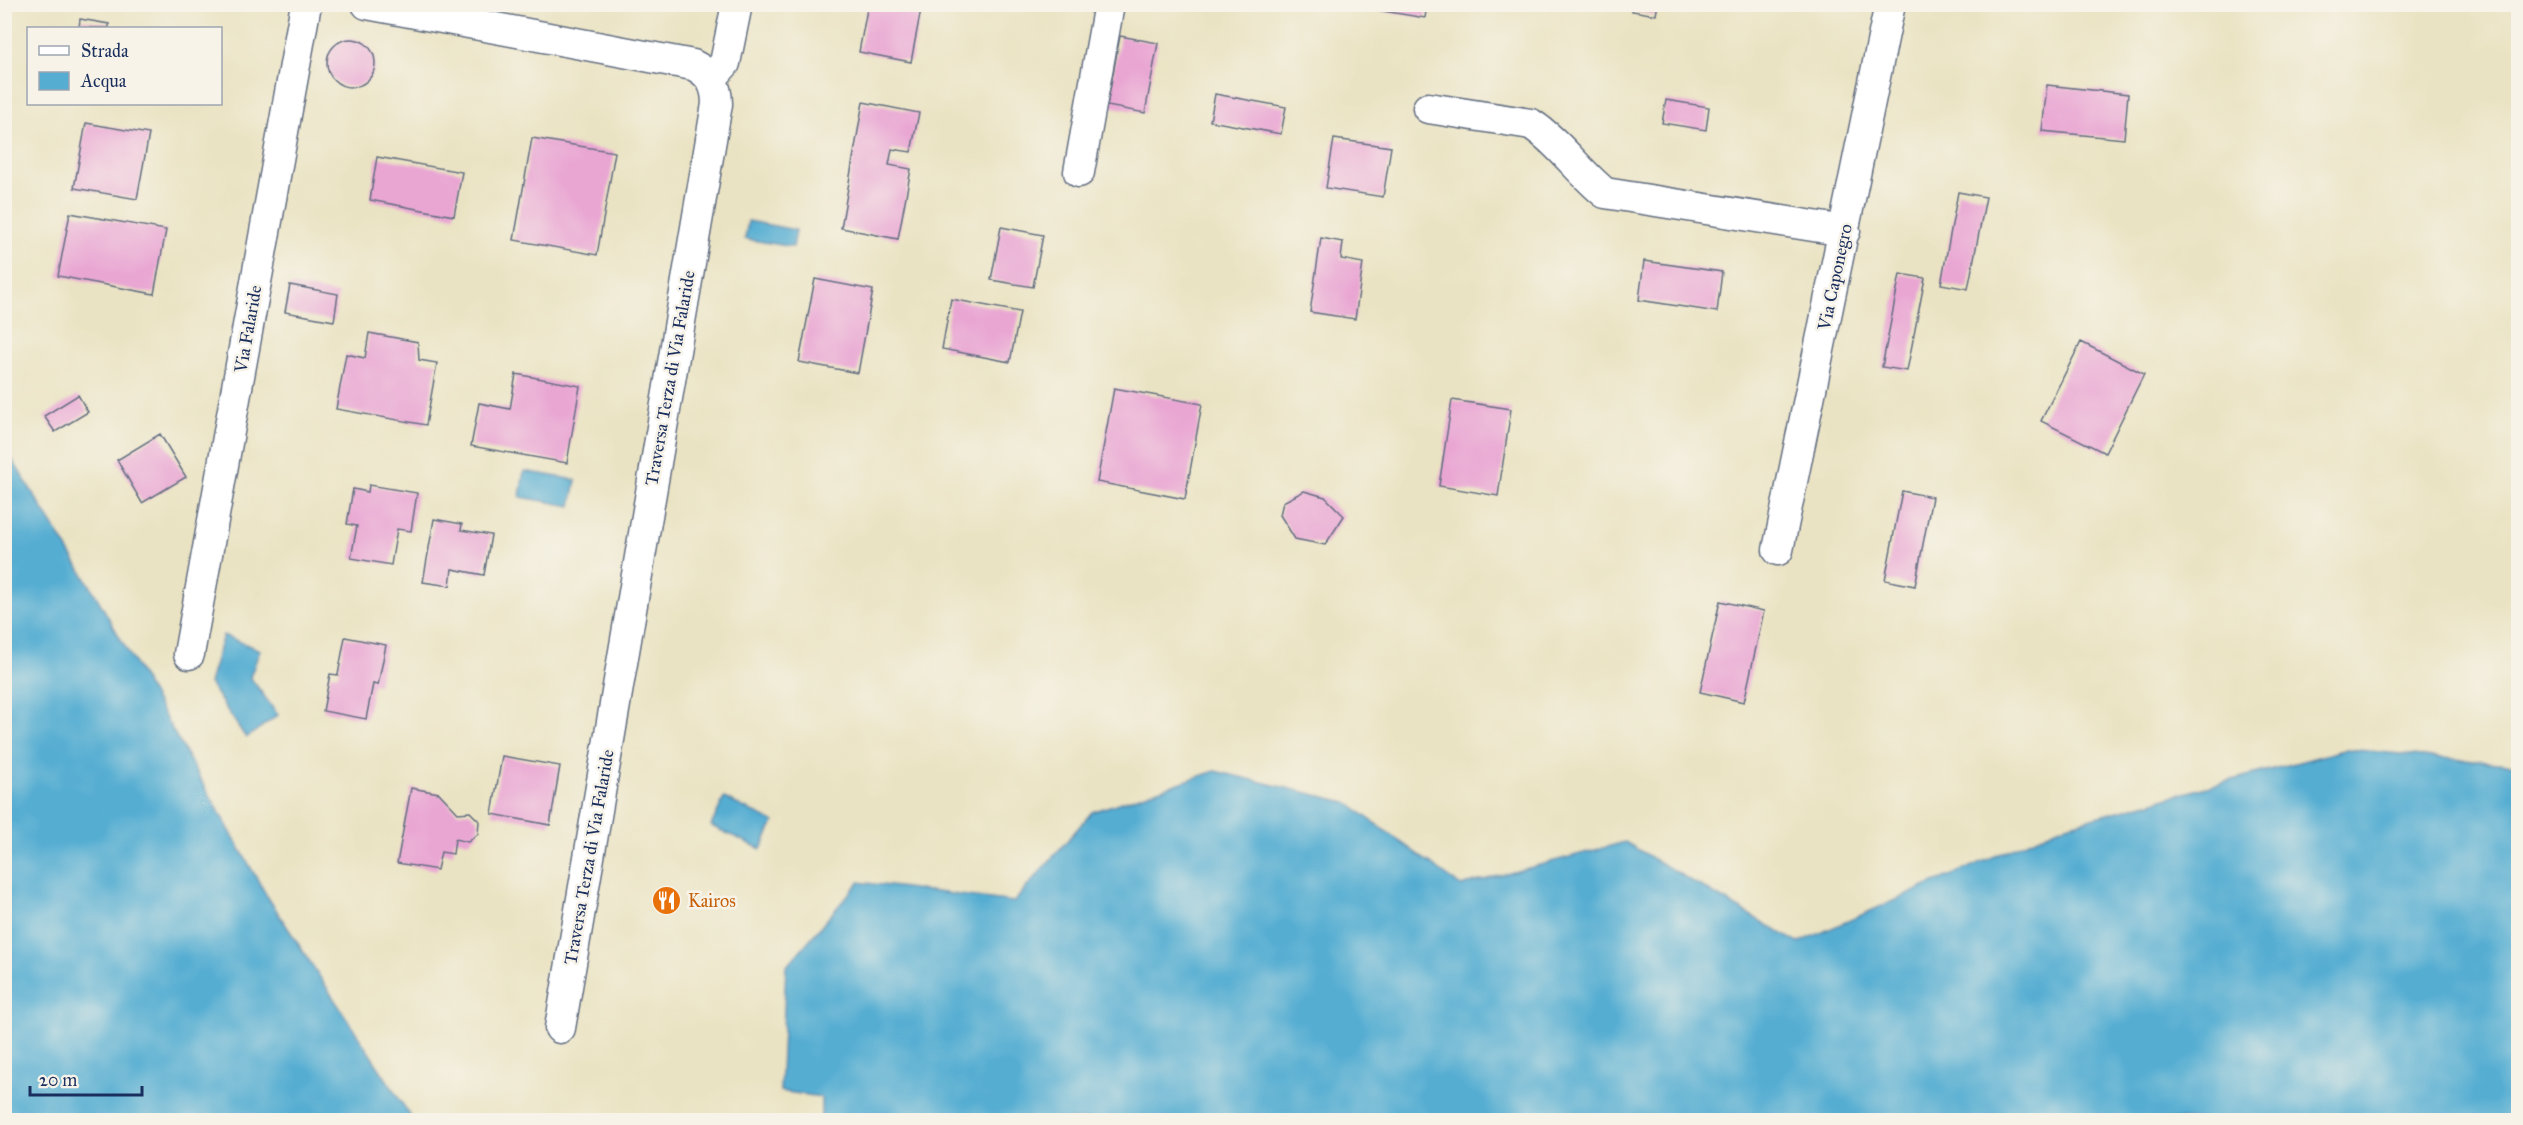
<svg xmlns="http://www.w3.org/2000/svg" width="2523" height="1125" font-family="'IM FELL Great Primer',serif">
  <style>
    .water { fill: #55add2; stroke: #386e98; stroke-width: 1.5 }
    .building { fill: #e9a6d3 }
    .lines { fill: none; stroke-linecap: round; stroke-linejoin: round }
    .minor-casing { stroke: #636e81; stroke-width: 33 }
    .minor { stroke: #fff; stroke-width: 30 }
    .labels { text-anchor: middle; stroke-width: 5; stroke-linejoin: round; paint-order: stroke }
    .street-label { font-size: 18px; fill: #1b2f5e; stroke: #f7f3e8 }
    .food-label { font-size: 18px; fill: #c56008; stroke: #f7f3e8; text-anchor: start }
  </style>
  <rect width="100%" height="100%" fill="#f7f3e8"/>
  <filter id="ink" filterUnits="userSpaceOnUse"><feTurbulence type="fractalNoise" baseFrequency=".0167" numOctaves="2"/><feDisplacementMap in="SourceGraphic" scale="12" xChannelSelector="R" yChannelSelector="G"/><feConvolveMatrix kernelMatrix="1 2 1 2 8 2 1 2 1" color-interpolation-filters="sRGB"/></filter>
  <filter id="wash" filterUnits="userSpaceOnUse"><feTurbulence type="fractalNoise" baseFrequency=".008" numOctaves="4" result="noise"/><feDisplacementMap in="SourceGraphic" scale="24" xChannelSelector="R" yChannelSelector="G"/><feGaussianBlur stdDeviation="1.35" result="paint"/><feColorMatrix in="noise" values="0 0 0 0 0 0 0 0 0 0 0 0 0 0 0 0 0 1.4 0 .05"/><feComposite in="paint" operator="in"/></filter>
  <g filter="url(#wash)">
    <rect width="100%" height="100%" fill="#eae3c3"/>
    <!-- water -->
    <path class="water" d="M748,221L796,230L793,247L745,239Z
      M5,448L91,587L267,896L413,1120H5Z
      M524,471L576,480L571,506L520,497Z
      M223,635L260,650L250,677L278,715L246,738L209,683Z
      M2347,749L2518,765V1120H821V1097L780,1091L786,967L859,882L1014,902L1092,812L1215,771L1346,802L1461,886L1625,842L1798,943L2063,826Z
      M724,798L774,822L761,849L711,826Z"/>
    <g id="blocks">
      <!-- building -->
      <path class="building" d="M868,4H922L911,62L859,52Z
        M1359,4H1427L1425,18L1359,7Z
        M1633,4H1658L1656,15L1632,11Z
        M80,19L109,24V28H79Z
        M1120,36L1158,43L1145,113L1107,106Z
        M327 63a24 24 0 1 1 48 0a24 24 0 1 1-48 0Z
        M2047,85L2128,94L2124,139L2042,131Z
        M1215,94L1286,107L1281,134L1210,121Z
        M1666,100L1709,107L1706,130L1662,123Z
        M863,102L919,113L911,152L892,149L889,165L911,169L898,239L841,228Z
        M86,123L149,134L137,199L74,188Z
        M532,138L615,152L597,255L514,240Z
        M1334,139L1391,147L1383,197L1326,188Z
        M377,157L462,172L454,216L370,200Z
        M1958,192L1986,197L1968,289L1941,284Z
        M70,213L166,230L154,294L58,276Z
        M1001,227L1043,235L1033,287L991,280Z
        M1321,238L1343,242L1341,259L1363,263L1355,319L1310,312Z
        M1644,261L1722,272L1717,312L1639,300Z
        M1900,274L1925,278L1907,371L1882,367Z
        M815,279L873,290L858,373L799,362Z
        M290,285L338,294L334,321L285,312Z
        M951,299L1020,312L1010,362L942,349Z
        M369,333L418,342L419,360L437,363L426,425L336,409L346,354L365,358Z
        M2081,342L2144,374L2105,453L2041,421Z
        M516,374L580,386L567,463L471,446L479,403L510,409Z
        M1114,388L1202,404L1185,499L1097,482Z
        M78,395L88,412L55,432L44,416Z
        M1452,400L1511,409L1498,496L1439,486Z
        M160,434L186,477L142,503L117,460Z
        M369,485L417,493L411,531L397,529L391,565L351,558L357,526L347,524L353,489L368,492Z
        M1304,491L1325,497L1344,516L1325,545L1295,539L1280,515L1283,502Z
        M1902,491L1932,497L1915,586L1885,580Z
        M434,519L462,524L461,530L491,535L484,575L452,569L450,586L423,582Z
        M1720,601L1764,611L1744,702L1700,692Z
        M345,637L386,645L378,685L373,684L366,719L323,711L330,674L338,675Z
        M502,756L560,766L550,825L492,814Z
        M411,788L439,793L458,813L470,812L479,821L478,834L468,842L455,839L453,854L441,852L437,870L397,863Z"/>
    </g>
  </g>
  <g filter="url(#ink)">
    <use href="#blocks" fill-opacity="0" stroke="#636e81" stroke-width="1.5"/>
    <g class="lines">
      <defs>
        <path id="minor" d="M367,4L693,65C710,73 717,85 717,104L560,1028
          M711,79L725,63L737,4
          M1428,108L1531,124C1559,142 1579,172 1605,193L1845,231
          M1079,172L1109,4
          M1778,550L1890,4
          M189,654L306,4"/>
      </defs>
      <!-- minor casing -->
      <use href="#minor" class="minor-casing"/>
      <!-- minor -->
      <use href="#minor" class="minor"/>
    </g>
  </g>
  <!-- icons -->
  <defs>
    <symbol id="restaurant-disc" viewBox="-11 -11 22 22"><circle r="9.5" fill="#e8710a" stroke="#f7f3e8"/><path d="M-5-6h1v4h1v-4h1v4h1v-4h1v5L-1.5 .5V6h-2V.5L-5-1ZM5-6V6H3V1.5H1.5Q1.5-4 5-6Z" fill="#fff"/></symbol>
  </defs>
  <g fill-rule="evenodd">
    <use href="#restaurant-disc" x="650" y="884" width="33" height="33"/>
  </g>
  <g class="labels">
    <!-- street labels -->
    <g class="street-label">
      <text transform="translate(1835 277) rotate(-78)" y="6">Via Caponegro</text>
      <text transform="translate(248 329) rotate(-80)" y="6">Via Falaride</text>
      <text transform="translate(670 378) rotate(-80)" y="6">Traversa Terza di Via Falaride</text>
      <text transform="translate(589 857) rotate(-80)" y="6">Traversa Terza di Via Falaride</text>
    </g>
    <!-- food labels -->
    <g class="food-label">
      <text x="688" y="907">Kairos</text>
    </g>
  </g>
  <!-- margin -->
  <rect width="2523" height="1125" fill="none" stroke="#f7f3e8" stroke-width="24"/>
  <!-- legend -->
  <rect x="27" y="27" width="195" height="78" fill="#f7f3e8" stroke="#9fa5b1" stroke-width="1.5"/>
  <rect x="39" y="46" width="30" height="9" fill="#ffffff" stroke="#9fa5b1" stroke-width="1.5"/>
  <text x="81" y="57" font-size="18" fill="#1b2f5e">Strada</text>
  <rect x="39" y="72" width="30" height="18" fill="#55add2" stroke="#9fa5b1" stroke-width="1.5"/>
  <text x="81" y="87" font-size="18" fill="#1b2f5e">Acqua</text>
  <!-- scale -->
  <path d="M30 1086v9h112v-9" fill="none" stroke="#1b2f5e" stroke-width="3"/>
  <text x="39" y="1086" font-size="18" fill="#1b2f5e" stroke="#f7f3e8" stroke-width="4.5" paint-order="stroke">20 m</text>
</svg>
